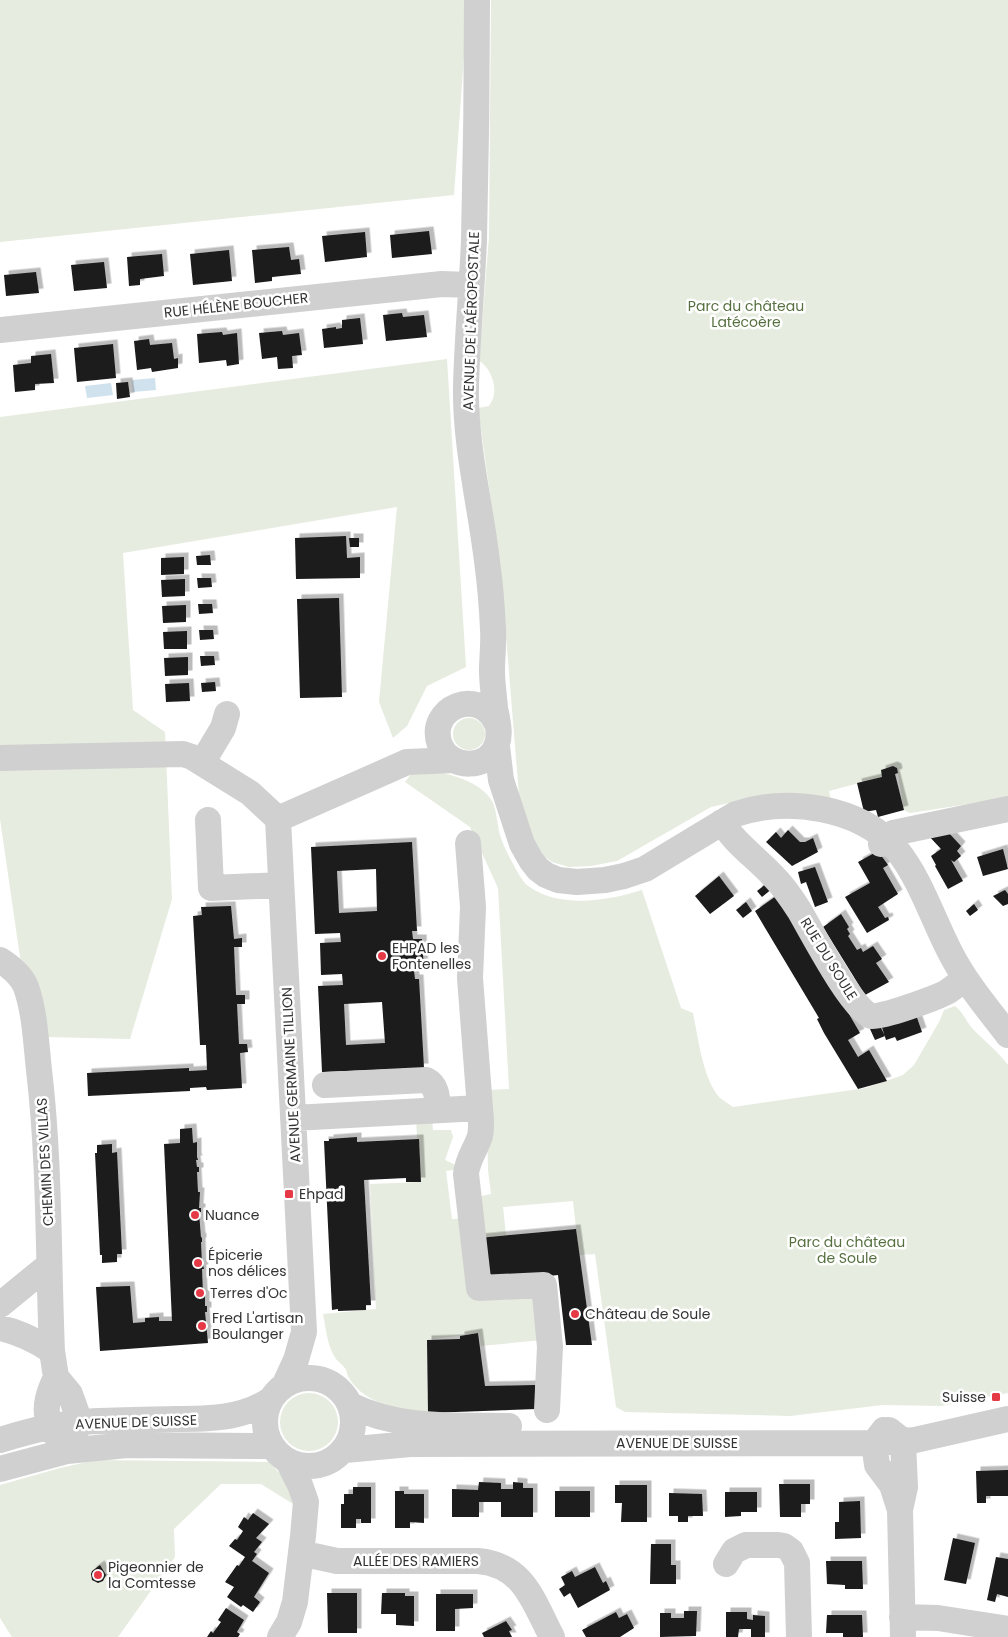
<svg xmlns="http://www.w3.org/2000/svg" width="1008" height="1637" font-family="Poppins,sans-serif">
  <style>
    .green { fill: #e6ecdf }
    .water { fill: #cfe2ee }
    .building { fill: #1a1a1a; fill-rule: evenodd; filter: url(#shadow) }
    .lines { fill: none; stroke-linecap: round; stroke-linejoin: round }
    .minor { stroke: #d0d0d0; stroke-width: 26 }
    .poi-dot { fill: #e63946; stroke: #fff; stroke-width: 2 }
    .labels { text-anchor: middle; stroke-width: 5; stroke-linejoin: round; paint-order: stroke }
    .street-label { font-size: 14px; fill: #333; stroke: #fff }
    .park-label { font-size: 14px; fill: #56703f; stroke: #fff }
    .poi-label { font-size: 14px; fill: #333; stroke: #fff; text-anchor: start }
  </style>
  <defs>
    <filter id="shadow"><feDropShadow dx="4.5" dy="-4.5" stdDeviation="0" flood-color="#0004"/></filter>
  </defs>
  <rect width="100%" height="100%" fill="#fff"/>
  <!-- green -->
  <path class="green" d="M0,0H468L454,195L0,242Z
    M491,0H1008V798L910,813L904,810L897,768L893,766L881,770L882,777L829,791L831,800L765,795L711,807L617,861L591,866L569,867L552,862L545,857L535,843L519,795L501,574L478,408L489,406C491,402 494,398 494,394C496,383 489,366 479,361L489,237Z
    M447,359L466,667L427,686L407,726L393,738L379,702L397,507L123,553L133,710L165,732L172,899L130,1039L46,1037L21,964L0,819V417Z
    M453 734a16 16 0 1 1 32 0a16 16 0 1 1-32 0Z
    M437,771C457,777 477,781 490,798C497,806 497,827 501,838C503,846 521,881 527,885C557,909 608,901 642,890L681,1008L693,1013C698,1037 703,1080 720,1098C724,1101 729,1104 733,1107L866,1088L903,1075L914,1065L939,1022L944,1010L955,1006C963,1012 966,1021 972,1028C984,1041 998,1051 1008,1065V1393L941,1406L883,1405L790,1416L625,1412L616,1407L595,1254L579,1255L573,1201L503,1207L506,1235L479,1238L477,1197L491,1194L488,1170L486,1090L509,1089L498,888L470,827L405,782L411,774Z
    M432,1117L433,1130H451L453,1137L445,1160L460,1167V1169L446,1171L452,1219L466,1218L537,1290L542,1340L481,1346L479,1333L427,1340L428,1413C399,1408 366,1406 349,1378C347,1375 347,1370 344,1367C342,1364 338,1362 336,1359C327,1346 326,1328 323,1314L376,1309L370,1184L421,1182L419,1139L417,1138L416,1118Z
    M280 1422a29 29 0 1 1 58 0a29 29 0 1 1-58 0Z
    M96,1460L269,1462L284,1478L293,1504L261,1484H221L174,1529L175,1557L118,1637H12L0,1618V1485L60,1468Z"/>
  <!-- water -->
  <path class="water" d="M155,378L156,390L133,392L132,380Z
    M111,383L113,395L87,398L85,386Z"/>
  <!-- building -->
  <path class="building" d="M429,231L432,254L392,258L390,235Z
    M365,232L367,257L325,262L322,236Z
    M289,247L291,260L299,259L301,274L272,277V281L255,283L252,250Z
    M229,250L232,281L193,285L190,254Z
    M162,254L164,276L140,279V285L129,286L127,257Z
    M104,262L107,288L74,291L71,265Z
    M36,272L39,293L6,296L4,275Z
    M402,313L403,317L424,315L427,337L386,341L383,315Z
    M360,318L363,344L324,348L322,329L336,327V329L342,328V320Z
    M282,331L283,335L299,333L302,355L292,356L293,368L278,369L277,357L262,359L259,333Z
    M222,332L223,335L237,333L239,364L227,366L226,360L199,363L197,334Z
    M149,339L150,345L172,343L174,359L178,358V368L152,372L151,368L137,370L134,341Z
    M113,344L116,378L77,382L74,348Z
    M51,354L54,383L35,384V390L15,392L13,365L31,363V356Z
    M128,382L130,397L117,399L116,383Z
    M346,536L347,558L360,557V578L296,579L295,538Z
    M349,538H359V547H350Z
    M210,555L211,565H197L196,556Z
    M184,557V574L161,575V558Z
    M197,578H211L212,587L198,588Z
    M185,579V596L162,597L161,580Z
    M339,598L342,697L300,698L297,599Z
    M198,604H212L213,613L199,614Z
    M186,605V622L163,623L162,606Z
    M199,630H213L214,639L200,640Z
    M187,631V649H164L163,632Z
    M200,656H214L215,665L201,666Z
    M188,657V675L165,676L164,658Z
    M215,682L216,691L202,692L201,683Z
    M189,683L190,701L166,702L165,684Z
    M893,766L897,768L898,773L895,774L904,810L878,817L876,810L864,812L857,783L882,777L881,770Z
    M788,830L800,842H805L813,838L818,852L792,866L766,842L776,832L781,838Z
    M946,830L961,846L957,851L961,856L954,862L951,860L963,881L948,889L935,866L936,865L931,856L941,849L927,834Z
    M412,842L417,931H412L413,939H422L424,970L414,971L415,979H419L424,1068L322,1072L318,986L343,985L342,974L321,975L320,943L341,942L340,933L315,934L311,847ZM376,869L377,911L339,913L337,871ZM382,1002L385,1043L346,1045L344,1004Z
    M1003,849L1008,869L983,876L977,857Z
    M878,851L888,865L883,868L898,894L878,907L885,918L888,917L889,920L867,933L845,897L870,883L858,862Z
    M815,867L828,902L815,907L806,882L801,884L798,872Z
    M719,876L734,896L710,914L695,896Z
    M767,883L773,888L762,897L757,891Z
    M1005,890L1008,894V904L1003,906L993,896Z
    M779,894L860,1033L848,1040L858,1057L869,1050L887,1081L858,1089L824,1033L817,1019L819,1018L755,911Z
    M746,902L752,911L743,918L736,910Z
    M974,904L978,910L970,916L966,911Z
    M231,906L234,939L242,938V947H234L236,995H245V1004H237L239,1044H247L248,1052L240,1053L242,1088L207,1090L206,1087L190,1088V1091L88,1096L87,1073L189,1068V1071L207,1070L206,1045H200L193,916L202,915L201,907Z
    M841,914L849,927L847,929L850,934L848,936L857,950L861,948L863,952L873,946L882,959L876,963L889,982L865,995L823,927Z
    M915,1012L922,1032L897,1041L895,1037L886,1040L881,1024Z
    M879,1024L885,1036L875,1040L870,1029Z
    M192,1128L193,1143L197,1142V1157L198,1160H196L197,1167H199V1172H197L198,1192H200L199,1208H201V1212H199L201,1238L202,1237V1242H201L202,1265H203L204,1269H202L203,1294H205V1306H207V1312H205L208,1343L100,1351L96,1287L130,1286L133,1323L145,1322V1318L159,1317V1321H172L164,1144L180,1143V1129Z
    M357,1137V1142L419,1139L421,1182H406V1178L364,1180L371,1305H366V1310L338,1311V1309L332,1310L324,1141H329V1139Z
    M112,1144V1153L117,1152L122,1254H117V1262L102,1263V1255H100L95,1153H97V1145Z
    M576,1229L592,1345H566L558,1275L485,1283L479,1238Z
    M478,1333L485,1386L535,1385L536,1409L428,1413L427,1340L460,1339V1336Z
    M1008,1470V1496H986V1503H977L976,1471Z
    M479,1482L501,1483V1489H513V1482L523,1483V1488H533V1517H501V1502H479V1517H452V1489L478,1490Z
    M779,1484H810V1504H801V1517H780Z
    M615,1485H647V1522H621L622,1503H615Z
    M353,1487H371V1523H361V1519H356V1528H341V1504H344V1494H353Z
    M395,1491H404V1494H424V1523L410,1522V1528H395Z
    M555,1491H590V1517H555Z
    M725,1492H757V1512H741V1516L725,1517Z
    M669,1493L702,1494L703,1516H688V1522H678V1516H669Z
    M860,1501L861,1538L835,1539V1522H839V1502Z
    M253,1513L269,1524L256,1538L262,1542L254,1552L257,1554L252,1561L269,1573L254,1597L260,1602L253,1612L243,1605L241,1607L227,1597L234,1587L225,1582L237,1565L239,1566L245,1557L229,1546L235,1539L237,1540L243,1531L238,1527L244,1517L248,1520Z
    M953,1538L975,1543L966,1584L944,1580Z
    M651,1544H671V1565H676V1584H650Z
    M996,1557L1008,1559V1597L997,1594L995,1602L987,1600Z
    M826,1561H862L863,1589H845V1585L827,1584Z
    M100,1565L106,1575L103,1581L98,1583L92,1580L91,1574L92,1571Z
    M595,1567L603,1583L606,1581L610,1590L578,1608L570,1593L564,1597L559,1589L565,1585L561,1577L572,1571L575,1577Z
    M327,1593H357V1633H328Z
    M382,1593H405V1596H414V1626L396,1625V1614H381Z
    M436,1594H473V1608L455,1609V1631H436Z
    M226,1608L244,1620L237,1632L240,1634L238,1637H207L211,1631L213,1633L221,1622L218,1620Z
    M684,1611H697L696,1636L660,1637V1613H671V1618H684Z
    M616,1612L619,1618L627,1614L634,1628L620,1637H586L582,1630Z
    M726,1612H747V1619L753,1620V1615L765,1616V1637H751V1629H739L738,1637H726Z
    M827,1615H862L863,1637H843V1633H826Z
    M506,1621L512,1630L509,1631L512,1637H484L482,1633Z"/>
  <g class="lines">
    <!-- minor -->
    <path class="minor" d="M477,0C477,80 476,160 474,240C472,289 467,338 466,387C465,445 480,503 487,561C490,583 492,607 493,629C494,643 492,657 492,671C492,683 494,695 495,708C497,719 501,732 497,744C489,770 450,770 440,745C426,708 480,685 497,724
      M0,330L442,284L471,285
      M497,746L501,780L522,844L531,860L538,869L546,875L558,880L577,882L605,880L624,876L645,869L736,814C787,797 860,806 897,850C921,880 933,920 951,954C966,983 988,1009 1008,1035
      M0,758L183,754L192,757L250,793L278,819
      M202,763L223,728L227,714
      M208,820L211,888L281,885
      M722,822C735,844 757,858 774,877C784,887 792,899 799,910C812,932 851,1008 871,1016C879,1019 938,997 947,992C953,988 959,983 965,979
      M881,844L893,833L1008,809
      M0,960C11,967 21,975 26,987C35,1013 36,1043 39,1070C50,1163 48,1257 52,1351L56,1377L70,1394L80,1422L67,1451C45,1421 40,1412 56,1377
      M325,1085L426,1080C438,1086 437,1099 438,1110
      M480,1108C481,1117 482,1127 480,1136C476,1149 467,1160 466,1174L479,1288L544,1285L550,1347L547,1410
      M293,1118L480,1108L470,978L473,907L468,843
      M0,1305L49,1265
      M0,1328C19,1332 35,1340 52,1351
      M265 1422a44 44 0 1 1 88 0a44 44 0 1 1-88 0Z
      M285,1384L296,1360L304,1332L278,819L407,762L454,760
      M350,1405C400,1430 455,1425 509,1426
      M884,1430L874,1443L877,1465L892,1485L900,1510
      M889,1430L903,1441L905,1487L900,1510L903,1637
      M0,1440C26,1432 55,1424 82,1422C113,1420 144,1420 174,1419C208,1419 241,1419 270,1400
      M345,1450L410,1444L874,1443L915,1440L1008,1419
      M0,1469L67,1451L127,1445L272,1446
      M301,1557L314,1556L337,1561H478C524,1565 533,1601 552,1637
      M726,1564L734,1551L746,1545H778L784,1546L791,1551L797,1563L799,1637
      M902,1617L938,1618L1008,1629
      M280,1637L289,1622L295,1602L303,1536L306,1502L300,1485L288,1461"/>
  </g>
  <!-- markers -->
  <g class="poi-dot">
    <circle cx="382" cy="956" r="5"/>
    <rect x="284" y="1189" width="10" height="10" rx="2.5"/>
    <circle cx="195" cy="1215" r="5"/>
    <circle cx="198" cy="1263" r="5"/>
    <circle cx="200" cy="1293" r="5"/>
    <circle cx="575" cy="1314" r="5"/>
    <circle cx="202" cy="1326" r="5"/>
    <rect x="991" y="1392" width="10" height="10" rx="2.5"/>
    <circle cx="98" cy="1575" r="5"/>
  </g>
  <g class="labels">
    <!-- street labels -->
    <g class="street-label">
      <text transform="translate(236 305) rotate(-6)" y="5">RUE HÉLÈNE BOUCHER</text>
      <text transform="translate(471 321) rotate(-88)" y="5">AVENUE DE L'AÉROPOSTALE</text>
      <text transform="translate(829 959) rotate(58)" y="5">RUE DU SOULE</text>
      <text transform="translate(291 1075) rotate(-93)" y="5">AVENUE GERMAINE TILLION</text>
      <text transform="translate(45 1162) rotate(-93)" y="5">CHEMIN DES VILLAS</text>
      <text transform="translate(136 1422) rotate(-2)" y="5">AVENUE DE SUISSE</text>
      <text x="677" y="1448">AVENUE DE SUISSE</text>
      <text x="416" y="1566">ALLÉE DES RAMIERS</text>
    </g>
    <!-- park labels -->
    <g class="park-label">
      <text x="746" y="311">Parc du château<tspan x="746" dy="16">Latécoère</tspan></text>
      <text x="847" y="1247">Parc du château<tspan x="847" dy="16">de Soule</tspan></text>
    </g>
    <!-- poi labels -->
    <g class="poi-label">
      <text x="392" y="953">EHPAD les<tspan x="392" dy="16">Fontenelles</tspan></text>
      <text x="299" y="1199">Ehpad</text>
      <text x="205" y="1220">Nuance</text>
      <text x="208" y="1260">Épicerie<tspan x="208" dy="16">nos délices</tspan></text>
      <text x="210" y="1298">Terres d'Oc</text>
      <text x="585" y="1319">Château de Soule</text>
      <text x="212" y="1323">Fred L'artisan<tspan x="212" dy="16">Boulanger</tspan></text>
      <text x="986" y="1402" text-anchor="end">Suisse</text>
      <text x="108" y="1572">Pigeonnier de<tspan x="108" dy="16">la Comtesse</tspan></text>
    </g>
  </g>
</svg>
